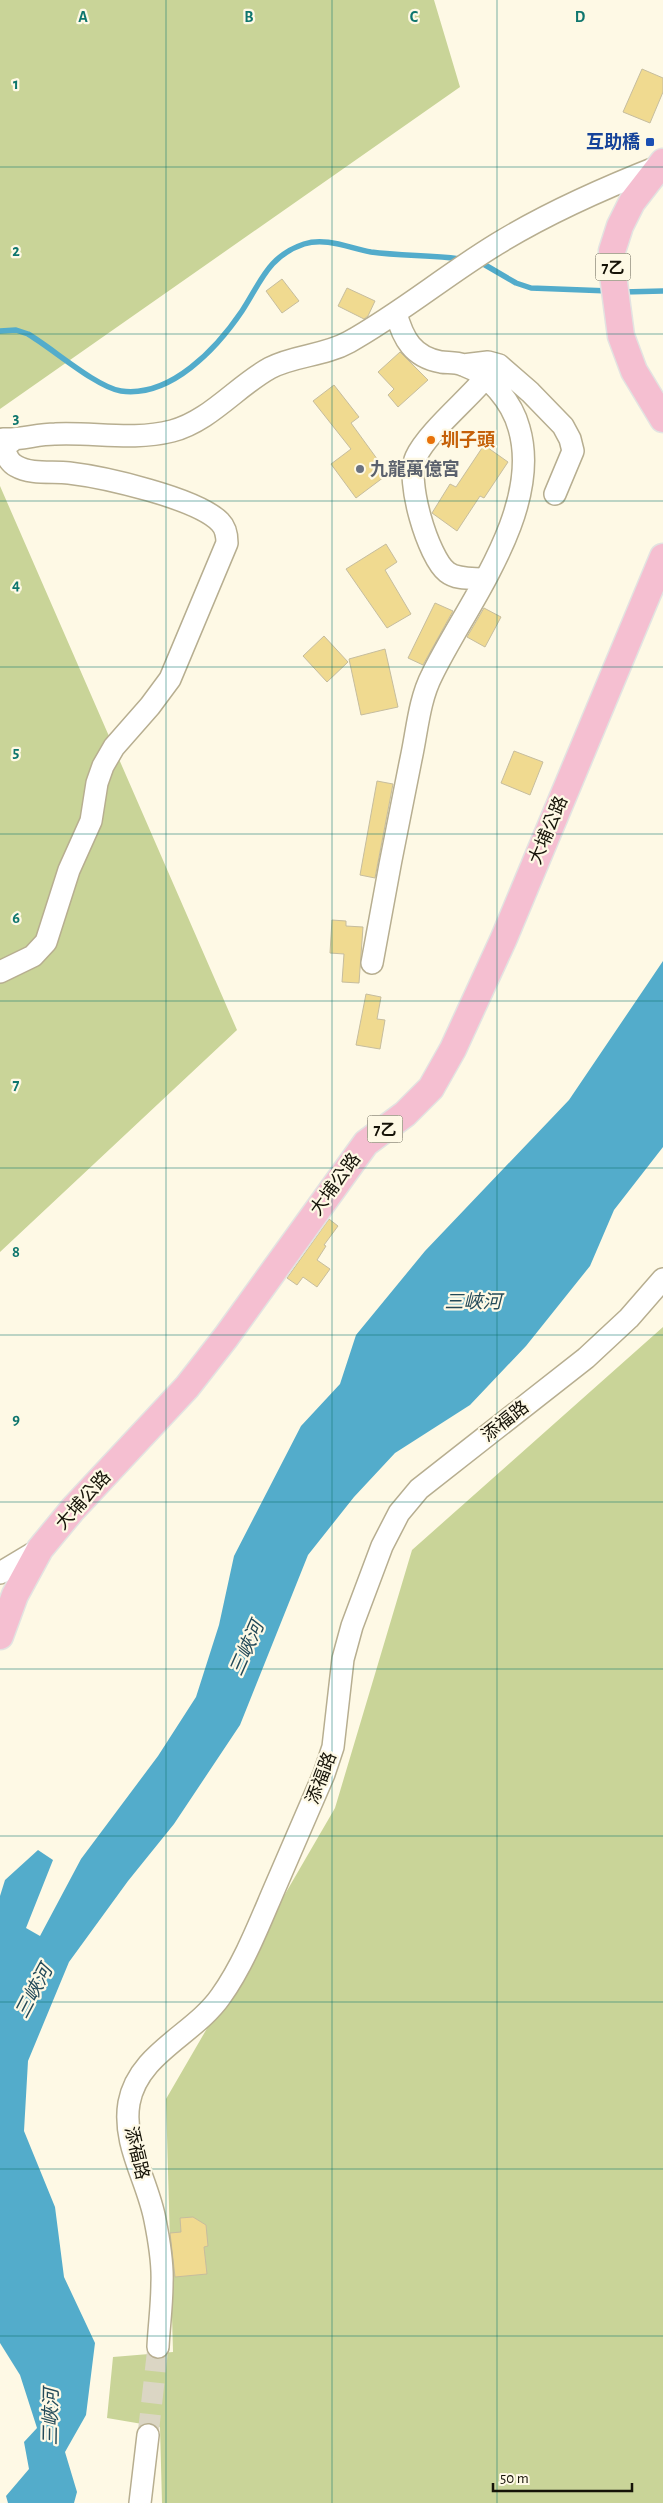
<svg xmlns="http://www.w3.org/2000/svg" width="663" height="2503" font-family="'Alegreya Sans','Noto Sans TC',sans-serif">
  <style>
    .green { fill: #c9d498 }
    .water { fill: #53accb }
    .lines { fill: none; stroke-linecap: round; stroke-linejoin: round }
    .stream { stroke: #53accb; stroke-width: 5.5 }
    .building { fill: #f0da90; stroke: #c6bd9e }
    .minor-tunnel { stroke: #dbd6c4; stroke-width: 21; stroke-dasharray: 21 11; stroke-linecap: butt }
    .minor-casing { stroke: #b7ae90; stroke-width: 24 }
    .major-casing { stroke: #e3e3e1; stroke-width: 29 }
    .minor { stroke: #fff; stroke-width: 21 }
    .major { stroke: #f5bfd1; stroke-width: 26 }
    .grid { fill: none; stroke: #0f766e; stroke-width: 1; stroke-opacity: 0.55 }
    .transit-dot { fill: #1a4fb4; stroke: #fef9e5; stroke-width: 2 }
    .food-dot { fill: #e8710a; stroke: #fef9e5; stroke-width: 2 }
    .worship-dot { fill: #6b7280; stroke: #fef9e5; stroke-width: 2 }
    .labels { text-anchor: middle; stroke-width: 4.5; stroke-linejoin: round; paint-order: stroke }
    .shield { fill: #fef9e5; stroke: #5c584a; stroke-width: 1 }
    .shield-label { font-size: 16px; font-weight: bold; fill: #161308 }
    .transit-label { font-size: 18px; font-weight: bold; fill: #164399; stroke: #fef9e5; text-anchor: end }
    .food-label { font-size: 18px; font-weight: bold; fill: #c56008; stroke: #fef9e5; text-anchor: start }
    .worship-label { font-size: 18px; font-weight: bold; fill: #5b616d; stroke: #fef9e5; text-anchor: start }
    .street-label { font-size: 18px; fill: #161308; stroke: #fef9e5 }
    .water-label { font-size: 19px; font-style: italic; fill: #234a59; stroke: #fef9e5 }
    .grid-label { font-size: 16px; text-anchor: middle; font-weight: bold; fill: #0f766e; stroke: #fef9e5; stroke-width: 4.5; stroke-linejoin: round; paint-order: stroke }
  </style>
  <rect width="100%" height="100%" fill="#fef9e5"/>
  <!-- green -->
  <path class="green" d="M0,0H434L460,87L0,409Z
    M0,486L237,1030L0,1252Z
    M663,1327V2503H162L160,2427L107,2418L113,2357L173,2352L166,2099L335,1808L412,1550Z"/>
  <!-- water -->
  <path class="water" d="M663,961V1147L614,1210L590,1266L526,1346L470,1405L395,1453L354,1497L308,1555L240,1725L174,1824L128,1881L69,1962L28,2061L24,2131L55,2207L64,2277L95,2343L86,2415L65,2452L77,2492L74,2503H8L6,2496L29,2469L24,2442L37,2428L20,2375L0,2343V1896L5,1880L38,1850L53,1860L26,1928L40,1936L81,1859L158,1756L196,1697L219,1625L234,1556L301,1426L340,1384L356,1335L425,1251L569,1100Z"/>
  <g class="lines">
    <!-- stream -->
    <path class="stream" d="M480,262L516,283L531,288L609,291
      M623,292L663,291
      M0,331L16,330L28,334C52,348 96,387 121,391C171,398 217,348 242,311C261,282 268,256 304,244C326,237 349,248 371,252C401,256 431,255 461,259"/>
  </g>
  <!-- building -->
  <path class="building" d="M642,69L663,78V92L650,123L623,112Z
    M282,279L299,301L282,313L266,291Z
    M347,288L375,301L368,316L364,319L338,306Z
    M400,352L428,380L398,407L388,395L394,389L378,372Z
    M334,385L359,417L351,423L388,474L356,498L331,464L351,449L313,401Z
    M484,445L508,462L484,498L480,496L457,531L432,513L450,484L456,487Z
    M386,544L397,562L385,570L411,614L387,628L346,569Z
    M435,603L453,611L423,665L408,658Z
    M484,608L501,617L485,647L467,637Z
    M324,636L348,662L327,682L303,656Z
    M385,649L398,707L361,715L349,659Z
    M514,751L543,762L530,795L501,783Z
    M377,781L393,784L375,878L360,875Z
    M332,920L346,921V926L363,927L359,983L342,982L344,954L330,953Z
    M366,994L381,997L377,1019L385,1020L380,1049L356,1045Z
    M329,1219L338,1226L324,1245L326,1246L317,1260L330,1269L317,1287L303,1277L297,1285L287,1278Z
    M193,2217L206,2225L208,2246L204,2247L207,2274L175,2277L170,2233L181,2232L180,2218Z"/>
  <g class="lines">
    <!-- minor-tunnel -->
    <path class="minor-tunnel" d="M148,2435L158,2347"/>
    <defs>
      <path id="minor" d="M463,365L488,362L499,365L530,392L563,426L570,439L573,451L555,494
        M479,385C462,404 426,435 416,457C405,480 428,557 447,572C457,580 472,578 485,579
        M3,439C21,440 37,434 55,434C94,432 133,441 172,431C210,421 237,386 270,368C295,355 324,356 349,342C401,313 446,275 497,244C549,212 604,188 660,166
        M372,963C384,895 397,827 411,759C417,732 419,700 432,675C466,605 543,510 519,428C512,402 489,374 463,365C456,362 448,363 441,362C413,357 403,339 396,313
        M0,972L33,956L46,942L69,870L91,821L97,783L103,766L114,747L150,706L170,679L227,543C227,535 226,528 220,522C197,498 103,477 69,473C53,471 31,475 16,466C10,463 7,457 5,451L8,444L15,439
        M0,1573L40,1549
        M158,2347C159,2326 162,2305 162,2283C163,2263 159,2240 155,2220C148,2181 122,2144 129,2103C138,2053 194,2035 221,1996C243,1965 258,1927 273,1892C290,1853 307,1814 324,1774L333,1747L343,1659L352,1626L382,1546L399,1513L419,1489L586,1358L629,1318L663,1279
        M140,2503L148,2435"/>
      <path id="major" d="M663,162L632,202L620,226L612,251L613,275L621,336L634,371L663,419
        M0,1636L15,1595L40,1549L73,1509L187,1387L226,1337L366,1143L405,1114L431,1088L453,1049L504,938L663,557"/>
    </defs>
    <!-- minor casing -->
    <use href="#minor" class="minor-casing"/>
    <!-- major casing -->
    <use href="#major" class="major-casing"/>
    <!-- minor -->
    <use href="#minor" class="minor"/>
    <!-- major -->
    <use href="#major" class="major"/>
  </g>
  <!-- grid -->
  <path class="grid" d="M166,0V2503M332,0V2503M497,0V2503M0,167H663M0,334H663M0,501H663M0,667H663M0,834H663M0,1001H663M0,1168H663M0,1335H663M0,1502H663M0,1669H663M0,1836H663M0,2002H663M0,2169H663M0,2336H663"/>
  <!-- markers -->
  <rect class="transit-dot" x="645" y="137" width="10" height="10" rx="2.5"/>
  <circle class="food-dot" cx="431" cy="440" r="5"/>
  <circle class="worship-dot" cx="360" cy="469" r="5"/>
  <g class="labels">
    <!-- shield labels -->
    <g class="shield">
      <rect x="595.5" y="253.5" width="35" height="27" rx="4"/>
      <rect x="367.5" y="1115.5" width="35" height="27" rx="4"/>
    </g>
    <g class="shield-label">
      <text x="613" y="273">7乙</text>
      <text x="385" y="1135">7乙</text>
    </g>
    <!-- transit labels -->
    <g class="transit-label">
      <text x="640" y="148">互助橋</text>
    </g>
    <!-- food labels -->
    <g class="food-label">
      <text x="441" y="446">圳子頭</text>
    </g>
    <!-- worship labels -->
    <g class="worship-label">
      <text x="370" y="475">九龍萬億宮</text>
    </g>
    <!-- street labels -->
    <g class="street-label">
      <text transform="translate(548 830) rotate(-67)" y="6">大埔公路</text>
      <text transform="translate(335 1184) rotate(-54)" y="6">大埔公路</text>
      <text transform="translate(505 1421) rotate(-38)" y="6">添福路</text>
      <text transform="translate(83 1500) rotate(-48)" y="6">大埔公路</text>
      <text transform="translate(321 1778) rotate(-69)" y="6">添福路</text>
      <text transform="translate(137 2153) rotate(77)" y="6">添福路</text>
    </g>
    <!-- water labels -->
    <g class="water-label">
      <text x="473" y="1308">三峽河</text>
      <text transform="translate(246 1648) rotate(-66)" y="7">三峽河</text>
      <text transform="translate(33 1991) rotate(-62)" y="7">三峽河</text>
      <text transform="translate(50 2417) rotate(-89)" y="7">三峽河</text>
    </g>
  </g>
  <g class="grid-label">
    <text x="83" y="22">A</text>
    <text x="249" y="22">B</text>
    <text x="414" y="22">C</text>
    <text x="580" y="22">D</text>
    <text x="16" y="89">1</text>
    <text x="16" y="256">2</text>
    <text x="16" y="423">3</text>
    <text x="16" y="590">4</text>
    <text x="16" y="757">5</text>
    <text x="16" y="923">6</text>
    <text x="16" y="1090">7</text>
    <text x="16" y="1257">8</text>
    <text x="16" y="1424">9</text>
  </g>
  <!-- scale -->
  <path d="M493 2483v8h139v-8" fill="none" stroke="#161308" stroke-width="2.5"/>
  <text x="500" y="2483" font-size="15" fill="#161308" stroke="#fef9e5" stroke-width="4" paint-order="stroke">50 m</text>
</svg>
